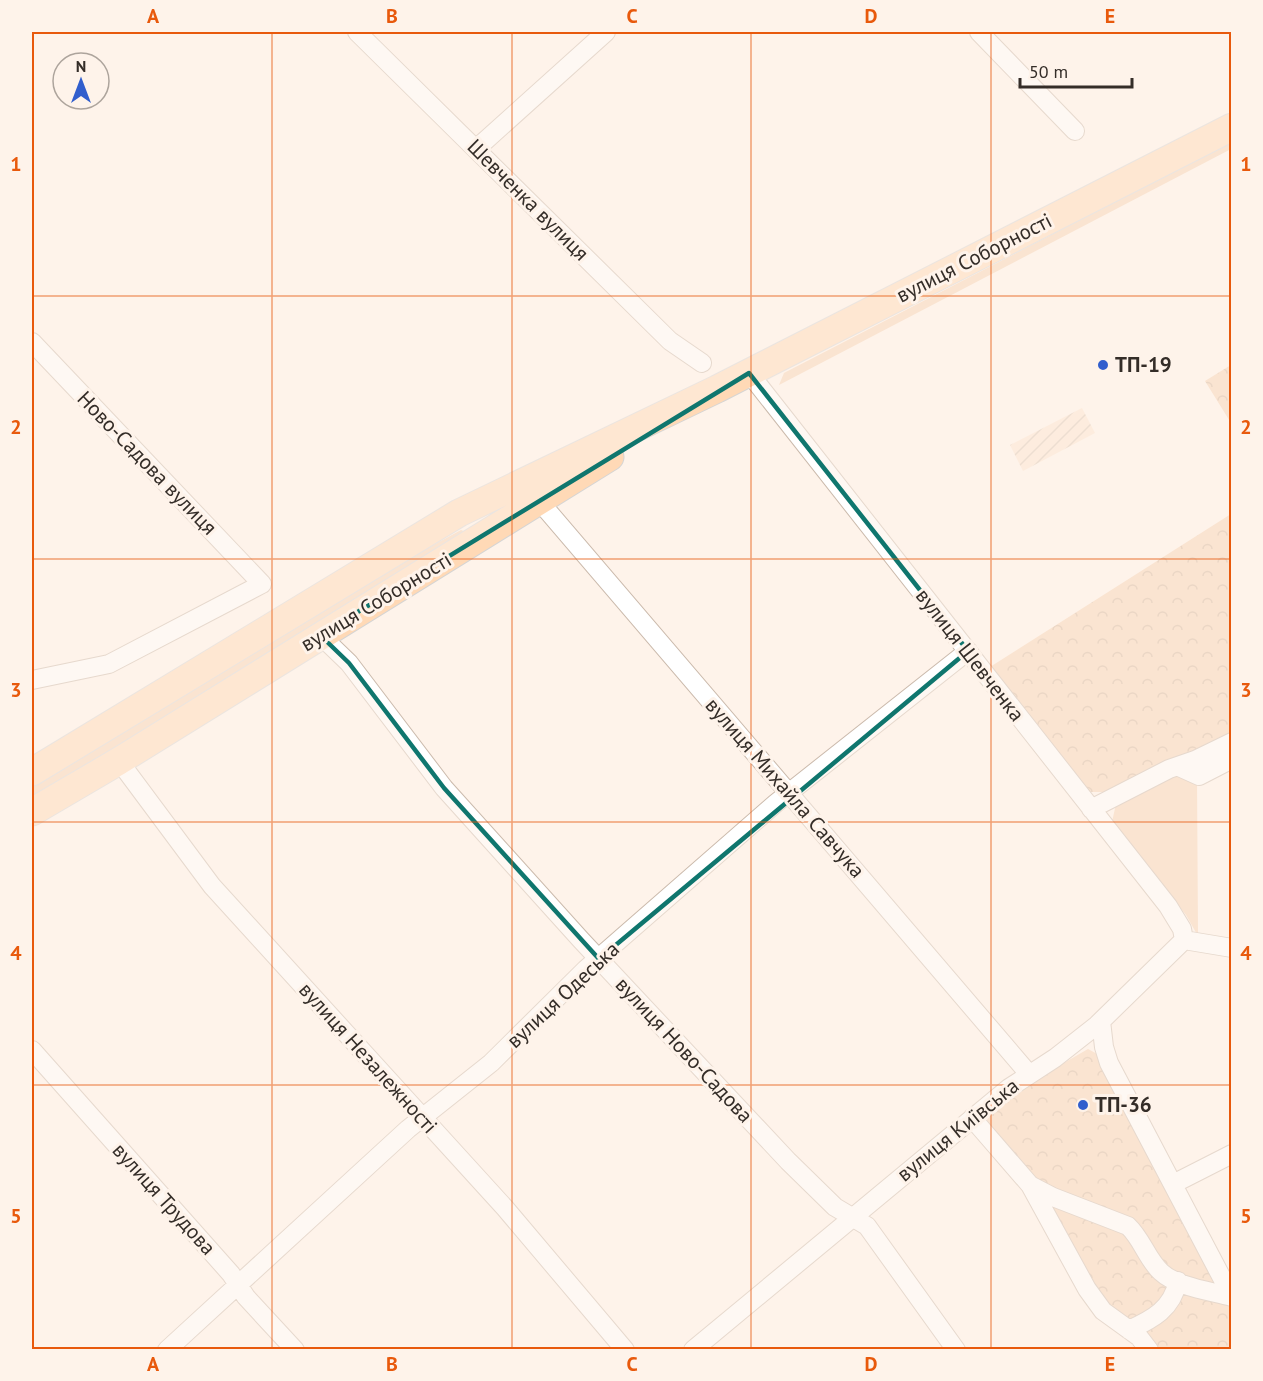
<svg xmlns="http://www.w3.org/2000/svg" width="1263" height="1381" font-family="'PT Sans',sans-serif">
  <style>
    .industrial { fill: url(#industrial-furrows) }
    .green { fill: #f6d2b3 }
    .forest { fill: url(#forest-crowns) }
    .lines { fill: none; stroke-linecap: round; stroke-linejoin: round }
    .street-casing { stroke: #cbbaac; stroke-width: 20 }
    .primary-casing { stroke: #d6d5d4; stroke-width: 29 }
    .street { stroke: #fff; stroke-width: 18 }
    .primary { stroke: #ffd9b6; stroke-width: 27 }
    .marked { fill: none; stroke: #0f766e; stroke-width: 4.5; stroke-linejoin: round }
    .grid { fill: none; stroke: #e8590c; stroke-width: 1.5; stroke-opacity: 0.55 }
    .poi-dot { fill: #315ecd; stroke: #fef3ea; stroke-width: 2 }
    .labels { text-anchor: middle; stroke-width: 6; stroke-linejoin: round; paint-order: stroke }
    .street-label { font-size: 21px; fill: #342d28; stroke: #fef3ea }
    .poi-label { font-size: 21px; font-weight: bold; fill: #342d28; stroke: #fef3ea; text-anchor: start }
    .neatline { fill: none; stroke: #e8590c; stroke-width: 2 }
    .grid-label { font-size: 20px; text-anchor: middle; font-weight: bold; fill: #e8590c }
  </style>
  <defs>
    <pattern id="industrial-furrows" width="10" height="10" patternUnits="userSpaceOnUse" patternTransform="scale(1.5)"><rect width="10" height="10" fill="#fde5d1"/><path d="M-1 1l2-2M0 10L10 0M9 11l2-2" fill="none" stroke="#d9c5b3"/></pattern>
    <pattern id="forest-crowns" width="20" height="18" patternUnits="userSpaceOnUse" patternTransform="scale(1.5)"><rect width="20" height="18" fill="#f6d2b3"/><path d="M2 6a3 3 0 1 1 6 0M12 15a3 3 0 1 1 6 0" fill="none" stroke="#d4b59a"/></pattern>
  </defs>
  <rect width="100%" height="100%" fill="#fef3ea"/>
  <!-- industrial -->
  <path class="industrial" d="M1082,408L1095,433L1023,471L1010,445Z"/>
  <!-- green -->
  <path class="green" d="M1231,142V149L779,385L784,373Z
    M461,530L466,532L32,802V781L306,614Z
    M1175,774L1197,782L1198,936L1186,915L1112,822L1116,804Z"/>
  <!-- forest -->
  <path class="forest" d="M1231,365V423L1205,381Z
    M1231,514V734L1110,792H1088L990,667Z
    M1088,1049L1099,1055L1231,1310V1349H1153L1105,1309L982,1118L1014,1092Z"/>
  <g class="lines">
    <defs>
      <path id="street" d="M357,32L670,341L702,363
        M979,32L1075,131
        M476,149L606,32
        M32,342L262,584L109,664L32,680
        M749,373L1168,906L1182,929L1184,940
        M540,502L1029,1074
        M320,635L349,663L444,788L581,940L788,1161L835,1207L867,1226L956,1350
        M119,761L212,886L505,1208L625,1350
        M1179,767L1199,776L1232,759
        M1091,809L1169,769L1195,760L1232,742
        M1101,1021L1104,1047L1109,1063L1232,1297
        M32,1050L231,1274L246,1297L295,1350
        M972,1118L1030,1185L1087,1289L1103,1311L1139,1337L1149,1350
        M1173,1184L1232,1154
        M1030,1185L1053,1197L1128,1226C1142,1239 1147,1259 1161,1272C1177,1287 1211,1291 1232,1297
        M1129,1330C1153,1319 1172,1309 1178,1281
        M167,1350L408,1129L491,1063L586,969L776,803L968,651
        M693,1350L1009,1088L1055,1058L1097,1025L1184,940L1232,948"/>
      <path id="primary" d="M32,772L459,513L717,389L1232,127
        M32,812L119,761L610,457"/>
    </defs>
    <!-- street casing -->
    <use href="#street" class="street-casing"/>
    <!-- primary casing -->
    <use href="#primary" class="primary-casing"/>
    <!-- street -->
    <use href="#street" class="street"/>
    <!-- primary -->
    <use href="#primary" class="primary"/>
  </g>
  <!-- marked area -->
  <path d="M0 0H1263V1381H0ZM749,373L968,651L599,959L444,788L349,663L320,635Z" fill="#fef3ea" fill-opacity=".55" fill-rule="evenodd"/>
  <path class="marked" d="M749,373L968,651L599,959L444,788L349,663L320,635Z"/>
  <!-- grid -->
  <path class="grid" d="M272,32V1350M512,32V1350M751,32V1350M991,32V1350M32,296H1232M32,559H1232M32,822H1232M32,1085H1232"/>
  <!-- markers -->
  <g class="poi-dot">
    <circle cx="1103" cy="365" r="6"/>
    <circle cx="1083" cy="1105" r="6"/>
  </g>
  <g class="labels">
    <!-- street labels -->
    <g class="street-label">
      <text transform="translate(528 200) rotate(45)" y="7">Шевченка вулиця</text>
      <text transform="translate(974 258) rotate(-27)" y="7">вулиця Соборності</text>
      <text transform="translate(147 463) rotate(46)" y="7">Ново-Садова вулиця</text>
      <text transform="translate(376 602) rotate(-31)" y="7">вулиця Соборності</text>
      <text transform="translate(970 655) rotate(52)" y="7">вулиця Шевченка</text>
      <text transform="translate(785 788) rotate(49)" y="7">вулиця Михайла Савчука</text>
      <text transform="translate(563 995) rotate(-43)" y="7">вулиця Одеська</text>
      <text transform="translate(684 1050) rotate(47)" y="7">вулиця Ново-Садова</text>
      <text transform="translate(368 1058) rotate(48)" y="7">вулиця Незалежності</text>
      <text transform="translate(958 1130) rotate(-39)" y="7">вулиця Київська</text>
      <text transform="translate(164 1199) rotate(48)" y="7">вулиця Трудова</text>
    </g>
    <!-- poi labels -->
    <g class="poi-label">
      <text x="1115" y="372">ТП-19</text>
      <text x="1095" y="1112">ТП-36</text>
    </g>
  </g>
  <!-- border -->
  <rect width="1263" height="1381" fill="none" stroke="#fef3ea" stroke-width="66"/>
  <!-- north arrow -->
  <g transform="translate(81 81)"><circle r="28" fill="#fef3ea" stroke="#ada49c" stroke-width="1.5"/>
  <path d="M0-4.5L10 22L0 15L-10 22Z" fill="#315ecd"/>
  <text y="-9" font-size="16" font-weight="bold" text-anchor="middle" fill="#342d28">N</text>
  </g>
  <!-- scale -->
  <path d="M1020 78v9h112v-9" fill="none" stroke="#342d28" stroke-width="3"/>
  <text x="1029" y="78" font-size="18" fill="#342d28" stroke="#fef3ea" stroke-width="4.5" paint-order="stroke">50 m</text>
  <rect x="33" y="33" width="1197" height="1315" class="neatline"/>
  <g class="grid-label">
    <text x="153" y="23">A</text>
    <text x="392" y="23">B</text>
    <text x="632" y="23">C</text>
    <text x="871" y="23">D</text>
    <text x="1110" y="23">E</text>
    <text x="16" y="171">1</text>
    <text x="1246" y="171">1</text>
    <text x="16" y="434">2</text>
    <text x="1246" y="434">2</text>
    <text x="16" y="697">3</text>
    <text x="1246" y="697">3</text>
    <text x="16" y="960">4</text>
    <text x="1246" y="960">4</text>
    <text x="16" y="1223">5</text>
    <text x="1246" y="1223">5</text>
    <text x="153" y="1371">A</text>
    <text x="392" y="1371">B</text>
    <text x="632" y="1371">C</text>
    <text x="871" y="1371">D</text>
    <text x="1110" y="1371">E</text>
  </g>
</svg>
